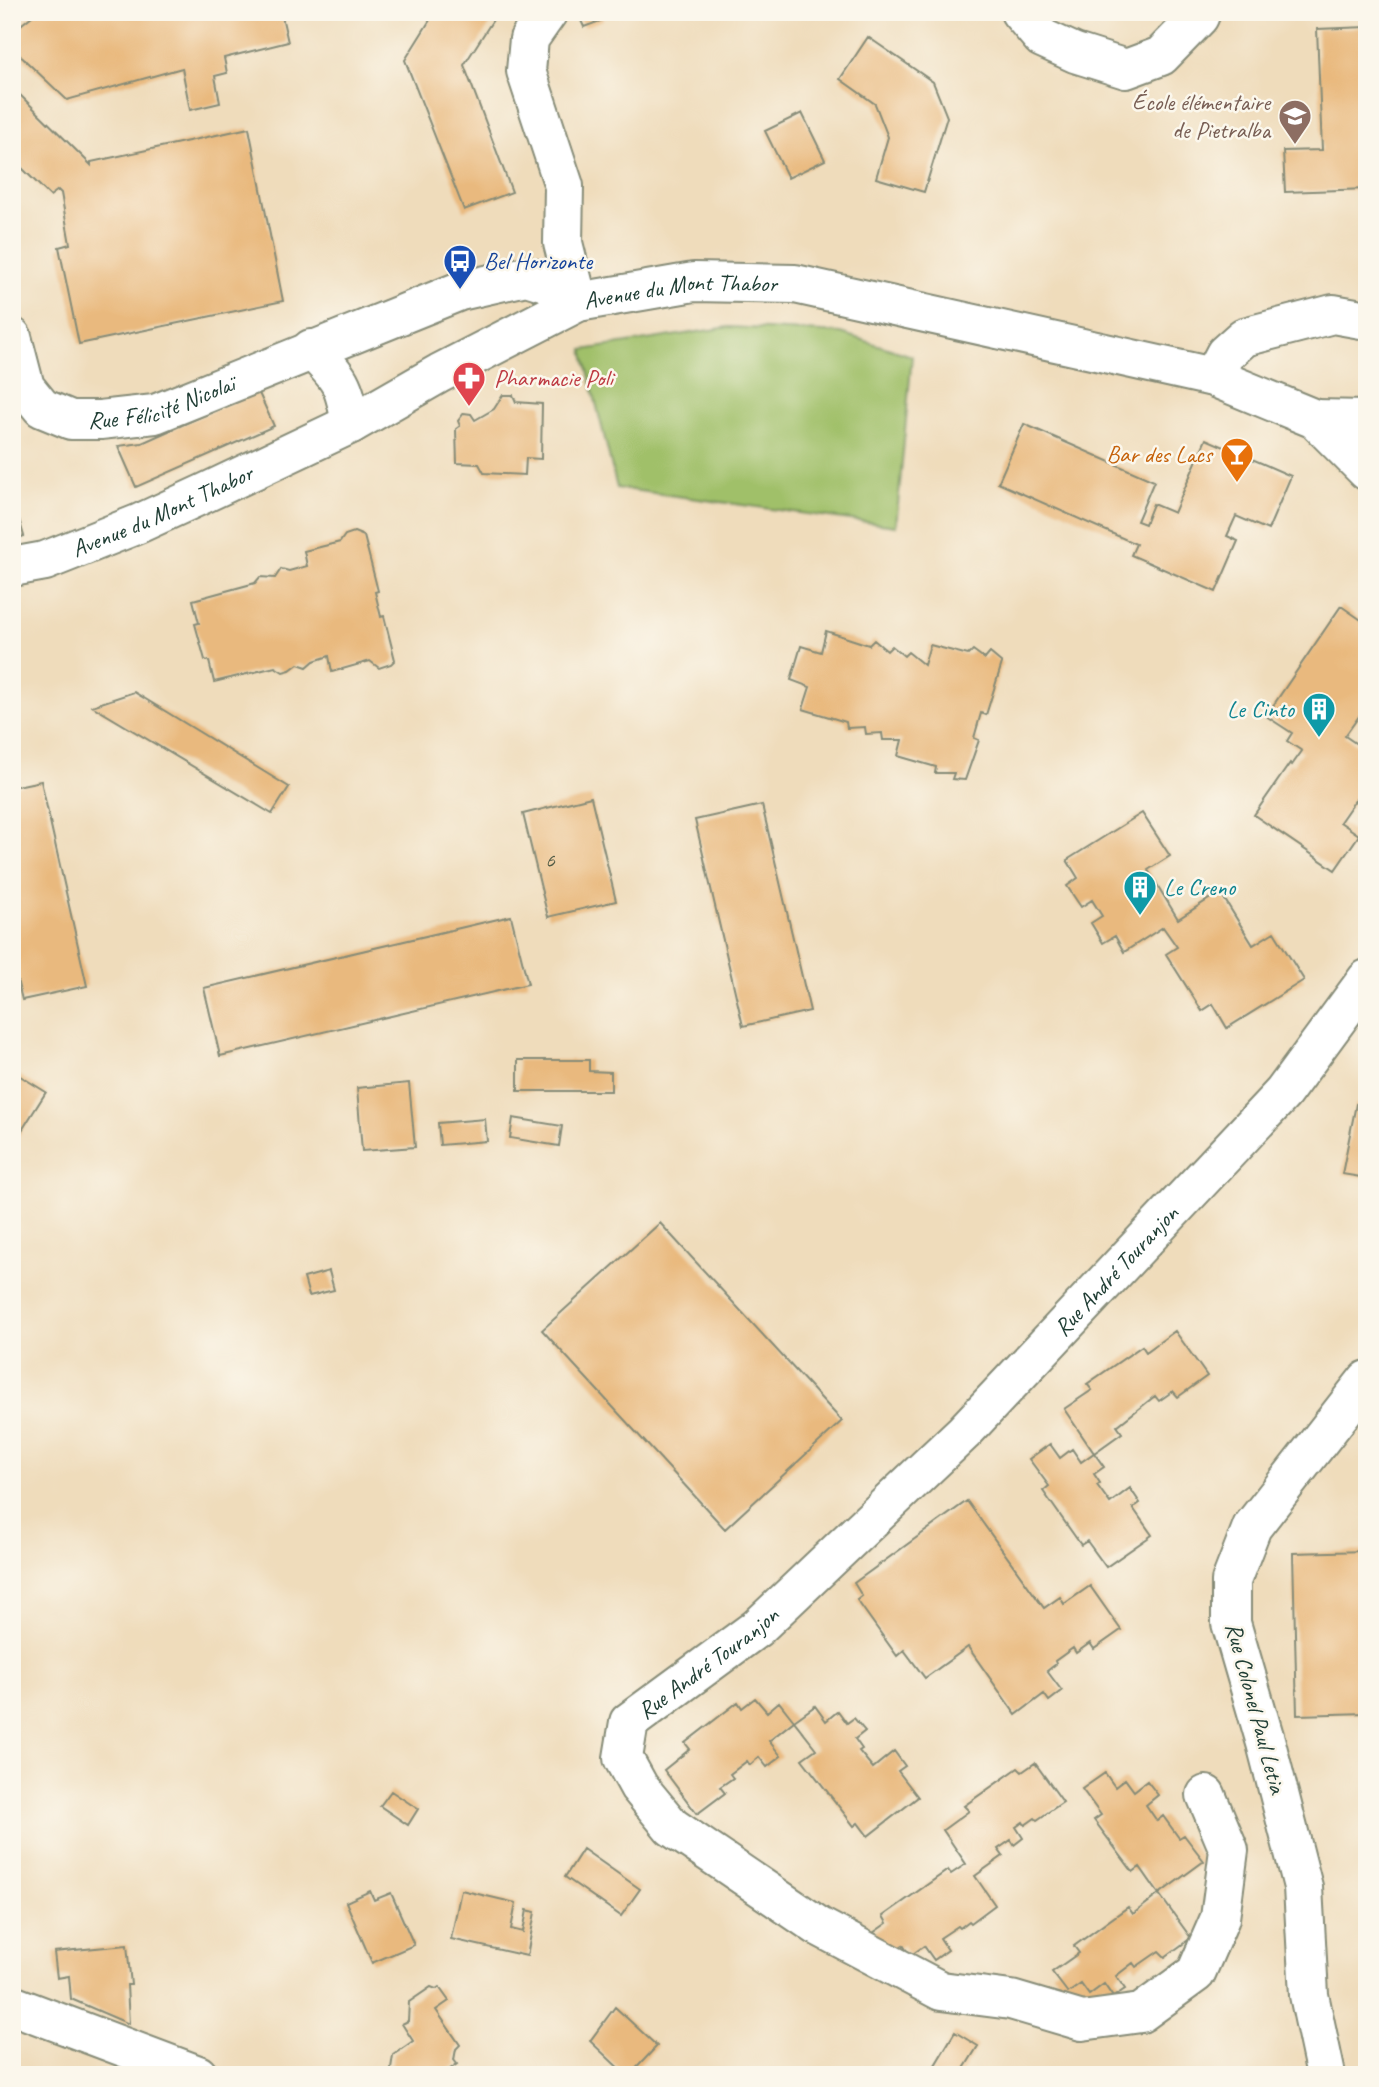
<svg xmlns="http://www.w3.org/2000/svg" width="1379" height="2087" font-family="Caveat,sans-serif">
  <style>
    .green { fill: #a0c069; stroke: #607e4e; stroke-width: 2 }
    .building { fill: #e9b97e }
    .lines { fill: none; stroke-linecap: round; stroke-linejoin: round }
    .minor-casing { stroke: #878c78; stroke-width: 42 }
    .minor { stroke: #fff; stroke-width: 38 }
    .labels { text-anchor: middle; stroke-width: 5; stroke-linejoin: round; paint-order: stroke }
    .number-label { font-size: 21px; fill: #525c46 }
    .education-label { font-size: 24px; fill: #785e54; stroke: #fbf7ec; text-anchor: end }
    .transit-label { font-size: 24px; fill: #164399; stroke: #fbf7ec; text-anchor: start }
    .street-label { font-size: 24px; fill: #1f3d34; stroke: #fbf7ec }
    .health-label { font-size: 24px; fill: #be3a42; stroke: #fbf7ec; text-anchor: start }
    .food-label { font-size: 24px; fill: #c56008; stroke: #fbf7ec; text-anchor: end }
    .culture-label { font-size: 24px; fill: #0d838f; stroke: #fbf7ec; text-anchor: end }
  </style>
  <rect width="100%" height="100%" fill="#fbf7ec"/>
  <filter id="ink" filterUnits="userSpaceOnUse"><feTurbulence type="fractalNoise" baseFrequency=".0143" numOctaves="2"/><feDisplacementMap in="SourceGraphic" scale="14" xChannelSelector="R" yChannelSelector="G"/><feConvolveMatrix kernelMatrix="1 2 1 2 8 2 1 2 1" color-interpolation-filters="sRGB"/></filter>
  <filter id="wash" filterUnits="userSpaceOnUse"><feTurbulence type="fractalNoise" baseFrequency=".00686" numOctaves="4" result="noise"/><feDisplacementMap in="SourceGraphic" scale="28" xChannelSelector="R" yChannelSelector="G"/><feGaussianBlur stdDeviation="1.57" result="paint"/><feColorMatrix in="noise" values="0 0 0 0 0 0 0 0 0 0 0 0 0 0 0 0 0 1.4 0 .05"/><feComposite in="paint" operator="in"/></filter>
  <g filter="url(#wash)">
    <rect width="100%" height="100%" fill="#efdcbb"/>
    <!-- green -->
    <path class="green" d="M729,327L841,333L912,356L896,526L617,488L583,350Z"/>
    <g id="blocks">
      <!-- building -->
      <path class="building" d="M37,12H281L288,42L224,58L227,73L215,76L220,103L190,110L182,68L67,100L12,48V32Z
        M435,12H498L464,65L512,192L464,210L405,60Z
        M577,12H600L603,20L584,27Z
        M1367,27V189L1285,192L1283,151L1322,150L1317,29Z
        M868,37L933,82L947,117L924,192L876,178L888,137L875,104L840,79Z
        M12,87L91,165V162L249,128L283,301L79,344L59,247L70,244L61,193L58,190L50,196L12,158Z
        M802,113L825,160L788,178L765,131Z
        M258,391L274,426L136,487L118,446L142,443Z
        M503,395H513L516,402L542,404L541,459L526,458L525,475L484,473L479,464L457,463L456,429L460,426L458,421L464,413L471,414L475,420L494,409Z
        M1024,424L1154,481L1137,521L1145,524L1153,504L1174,513L1206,439L1291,476L1268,530L1236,516L1227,536L1238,541L1216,592L1131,555L1136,544L998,483Z
        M16,509L24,536L12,540V511Z
        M354,532L364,536L378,591L375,592L381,617L384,616L395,660L391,664L379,668L370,661L332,672L329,656L314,661L307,667L298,664L290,670L283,672L275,667L214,682L209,661L205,660L195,624L199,623L193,600L255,583L260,577L275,578L281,569L289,571L307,566L304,551L340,542L345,535Z
        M1341,606L1367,624V705L1345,736L1367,751V783L1340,822L1359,835L1335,870L1254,815L1290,763L1292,765L1302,751L1287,741L1292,733L1266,716Z
        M826,631L869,645L874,640L887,651L892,646L904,656L908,652L924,665L930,645L968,655L973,650L985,659L990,653L1002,663L986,715L981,713L974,738L979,740L965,780L952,779L954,773H935L936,767L898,756L902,740H883L882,733L866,734L865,727L847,728L846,722L803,709L810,687L791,680L801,646L821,652Z
        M134,692L289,787L272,814L92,706Z
        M41,781L87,986L22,1000L12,959V787Z
        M591,797L616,901L548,917L523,814Z
        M762,805L810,1011L743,1026L695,820Z
        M1142,813L1170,856L1148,870L1178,919L1220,892L1253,945L1274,932L1304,980L1227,1028L1213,1004L1202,1011L1166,954L1177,947L1163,927L1124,952L1115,936L1103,943L1091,923L1102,916L1092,900L1081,907L1067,886L1078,878L1067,860Z
        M511,916L528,984L220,1056L204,988Z
        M518,1060H589V1071L611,1072V1091H518Z
        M12,1071L46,1092L12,1146Z
        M409,1083L415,1147L362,1151L357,1088Z
        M1356,1104L1367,1106V1178L1342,1174Z
        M513,1118L562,1126L559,1146L510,1138Z
        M485,1119L487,1141L440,1145L438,1123Z
        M660,1223L842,1421L725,1529L542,1330Z
        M329,1271L334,1290L309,1296L304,1278Z
        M1175,1331L1207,1376L1178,1397L1173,1391L1159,1401L1155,1396L1117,1426L1122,1433L1094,1453L1064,1409L1092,1390L1087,1384L1142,1346L1146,1352Z
        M1050,1444L1060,1458L1072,1449L1081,1462L1094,1453L1104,1467L1094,1474L1100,1483L1097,1485L1110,1503L1130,1488L1140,1503L1133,1508L1152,1535L1106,1567L1087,1541L1081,1545L1043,1491L1049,1486L1029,1459Z
        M967,1501L1044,1608L1060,1597L1064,1604L1090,1586L1121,1630L1094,1649L1090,1643L1076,1653L1073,1648L1055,1661L1056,1664L1047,1671L1062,1691L1049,1701L1044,1694L1016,1715L968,1647L925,1678L904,1650L897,1656L857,1600L862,1596L854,1583Z
        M1366,1551L1367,1713L1297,1715L1293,1553Z
        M755,1698L767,1712L779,1702L794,1721L815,1706L826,1721L838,1711L847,1723L854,1718L865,1731L855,1739L862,1749L859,1751L873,1768L894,1751L905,1766L898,1771L918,1797L868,1836L858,1823L854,1826L802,1759L816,1749L794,1721L769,1741L781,1756L767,1767L759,1757L750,1765L747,1761L730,1774L733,1778L720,1787L725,1793L697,1814L664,1770L690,1749L685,1743L738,1702L742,1708Z
        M1035,1763L1063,1802L1037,1820L1035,1818L1025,1825L1023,1822L1016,1827L1023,1838L1014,1845L1011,1840L998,1849L1003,1856L975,1876L995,1905L971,1923L969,1921L960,1928L958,1926L940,1938L948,1950L934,1960L924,1946L910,1956L903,1945L889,1954L873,1933L887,1923L883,1916L948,1870L951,1874L966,1864L943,1830L969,1811L964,1806L1018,1768L1022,1772Z
        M1105,1773L1115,1787L1125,1779L1134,1791L1147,1781L1158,1795L1146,1805L1157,1821L1163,1816L1179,1838L1184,1835L1204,1861L1159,1894L1140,1867L1133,1872L1094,1820L1101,1815L1082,1789Z
        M391,1791L418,1809L408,1825L380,1806Z
        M583,1849L640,1889L621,1916L565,1877Z
        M461,1890L516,1903L511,1929L523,1932L527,1910L535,1912L527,1956L451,1939Z
        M370,1891L374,1900L391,1893L414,1945L372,1963L346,1902Z
        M1159,1894L1191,1938L1165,1957L1159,1951L1136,1967L1133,1963L1116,1976L1125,1989L1113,1997L1104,1984L1089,1995L1081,1984L1068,1993L1052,1972L1079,1953L1074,1946L1128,1907L1133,1914Z
        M127,1945L131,1985H127L129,2024L71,1999L69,1976L57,1978L54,1952Z
        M431,1987L436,1989L439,1987L449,2001L436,2010L460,2045L456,2049L454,2060L457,2064L442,2075H390L393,2055L413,2041L402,2024L408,2021L409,2002Z
        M615,2007L657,2046L630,2075H626L590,2041Z
        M955,2032L978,2046L960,2075H929Z"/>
    </g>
  </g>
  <g filter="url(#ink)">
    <use href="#blocks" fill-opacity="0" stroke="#878c78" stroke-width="2"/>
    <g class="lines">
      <defs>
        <g id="minor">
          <path d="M548,12L529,39L526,71L564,186L563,243L578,302"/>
          <path d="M1020,12L1042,38L1075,53L1126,69L1161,56L1199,17L1201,12"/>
          <path id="s1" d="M12,337L25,387L42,408L71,420H100L155,414L460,291L526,276L549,283L578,302"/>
          <path d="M311,349C341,379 344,383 351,424"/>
          <path d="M1213,377L1225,354L1244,337L1333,314L1367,320"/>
          <path d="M1315,419L1367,420"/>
          <path id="s2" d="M12,567L45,561L138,524L203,494L351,424L440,373L578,302L694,282L795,284L1213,377L1315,419L1367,471"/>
          <path id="s3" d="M1206,1795L1229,1850L1220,1918L1196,1973L1141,2013L1082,2021L1011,2000L941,1991L818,1926L672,1827L639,1787L623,1758L629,1722L757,1628L964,1432L1283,1093L1367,979"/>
          <path d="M12,2005L198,2075"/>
          <path d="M1326,2075L1309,1995L1303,1887L1266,1743L1231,1623V1581L1252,1527L1367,1380"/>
        </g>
      </defs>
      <!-- minor casing -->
      <use href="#minor" class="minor-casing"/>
      <!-- minor -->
      <use href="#minor" class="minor"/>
    </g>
  </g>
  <!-- icons -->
  <defs>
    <symbol id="school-pin" viewBox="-11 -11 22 30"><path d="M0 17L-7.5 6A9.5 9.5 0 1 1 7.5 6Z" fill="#8d6e63" stroke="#fbf7ec"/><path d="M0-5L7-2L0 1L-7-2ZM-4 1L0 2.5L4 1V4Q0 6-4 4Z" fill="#fff"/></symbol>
    <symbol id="bus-pin" viewBox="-11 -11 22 30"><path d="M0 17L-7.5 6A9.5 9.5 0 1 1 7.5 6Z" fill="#1a4fb4" stroke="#fbf7ec"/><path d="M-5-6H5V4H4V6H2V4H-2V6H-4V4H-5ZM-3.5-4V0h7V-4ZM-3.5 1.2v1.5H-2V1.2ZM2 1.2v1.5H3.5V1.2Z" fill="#fff"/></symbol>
    <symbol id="pharmacy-pin" viewBox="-11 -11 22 30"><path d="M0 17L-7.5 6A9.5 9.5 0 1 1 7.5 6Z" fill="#e0444e" stroke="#fbf7ec"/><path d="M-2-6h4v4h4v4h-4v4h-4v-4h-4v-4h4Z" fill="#fff"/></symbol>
    <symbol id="bar-pin" viewBox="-11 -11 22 30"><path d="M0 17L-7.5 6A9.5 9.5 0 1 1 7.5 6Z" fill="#e8710a" stroke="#fbf7ec"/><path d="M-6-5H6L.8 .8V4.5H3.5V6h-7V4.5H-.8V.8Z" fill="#fff"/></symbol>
    <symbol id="building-pin" viewBox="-11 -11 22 30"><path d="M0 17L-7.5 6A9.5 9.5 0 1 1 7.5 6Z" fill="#0f9aa8" stroke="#fbf7ec"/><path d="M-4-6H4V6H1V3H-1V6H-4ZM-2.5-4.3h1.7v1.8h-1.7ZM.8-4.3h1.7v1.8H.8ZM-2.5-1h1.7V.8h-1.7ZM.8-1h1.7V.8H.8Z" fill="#fff"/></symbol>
  </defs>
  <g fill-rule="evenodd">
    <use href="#school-pin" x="1276" y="97" width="38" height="52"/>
    <use href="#bus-pin" x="441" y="242" width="38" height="52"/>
    <use href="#pharmacy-pin" x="450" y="359" width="38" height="52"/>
    <use href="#bar-pin" x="1218" y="435" width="38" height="52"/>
    <use href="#building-pin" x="1300" y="690" width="38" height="52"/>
    <use href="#building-pin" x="1121" y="868" width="38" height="52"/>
  </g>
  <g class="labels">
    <!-- number labels -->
    <g class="number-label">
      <text x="550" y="867">6</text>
    </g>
    <!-- education labels -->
    <g class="education-label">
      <text x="1270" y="110">École élémentaire<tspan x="1270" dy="28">de Pietralba</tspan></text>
    </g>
    <!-- transit labels -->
    <g class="transit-label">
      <text x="484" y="269">Bel Horizonte</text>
    </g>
    <!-- street labels -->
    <g class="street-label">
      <text dy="8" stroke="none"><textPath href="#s2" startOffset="730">Avenue du Mont Thabor</textPath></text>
      <text dy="8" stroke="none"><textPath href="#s1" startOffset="203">Rue Félicité Nicolaï</textPath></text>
      <text dy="8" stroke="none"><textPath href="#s2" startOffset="161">Avenue du Mont Thabor</textPath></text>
      <text dy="8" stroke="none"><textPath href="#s3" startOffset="1563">Rue André Touranjon</textPath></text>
      <text dy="8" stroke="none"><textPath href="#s3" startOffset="996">Rue André Touranjon</textPath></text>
      <text transform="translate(1256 1708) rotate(75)" y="8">Rue Colonel Paul Letia</text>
    </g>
    <!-- health labels -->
    <g class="health-label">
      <text x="494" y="386">Pharmacie Poli</text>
    </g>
    <!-- food labels -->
    <g class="food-label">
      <text x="1212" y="462">Bar des Lacs</text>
    </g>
    <!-- culture labels -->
    <g class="culture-label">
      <text x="1294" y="717">Le Cinto</text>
      <text x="1164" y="895" text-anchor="start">Le Creno</text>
    </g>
  </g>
  <!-- margin -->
  <rect width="1379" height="2087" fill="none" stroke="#fbf7ec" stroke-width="42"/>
</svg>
